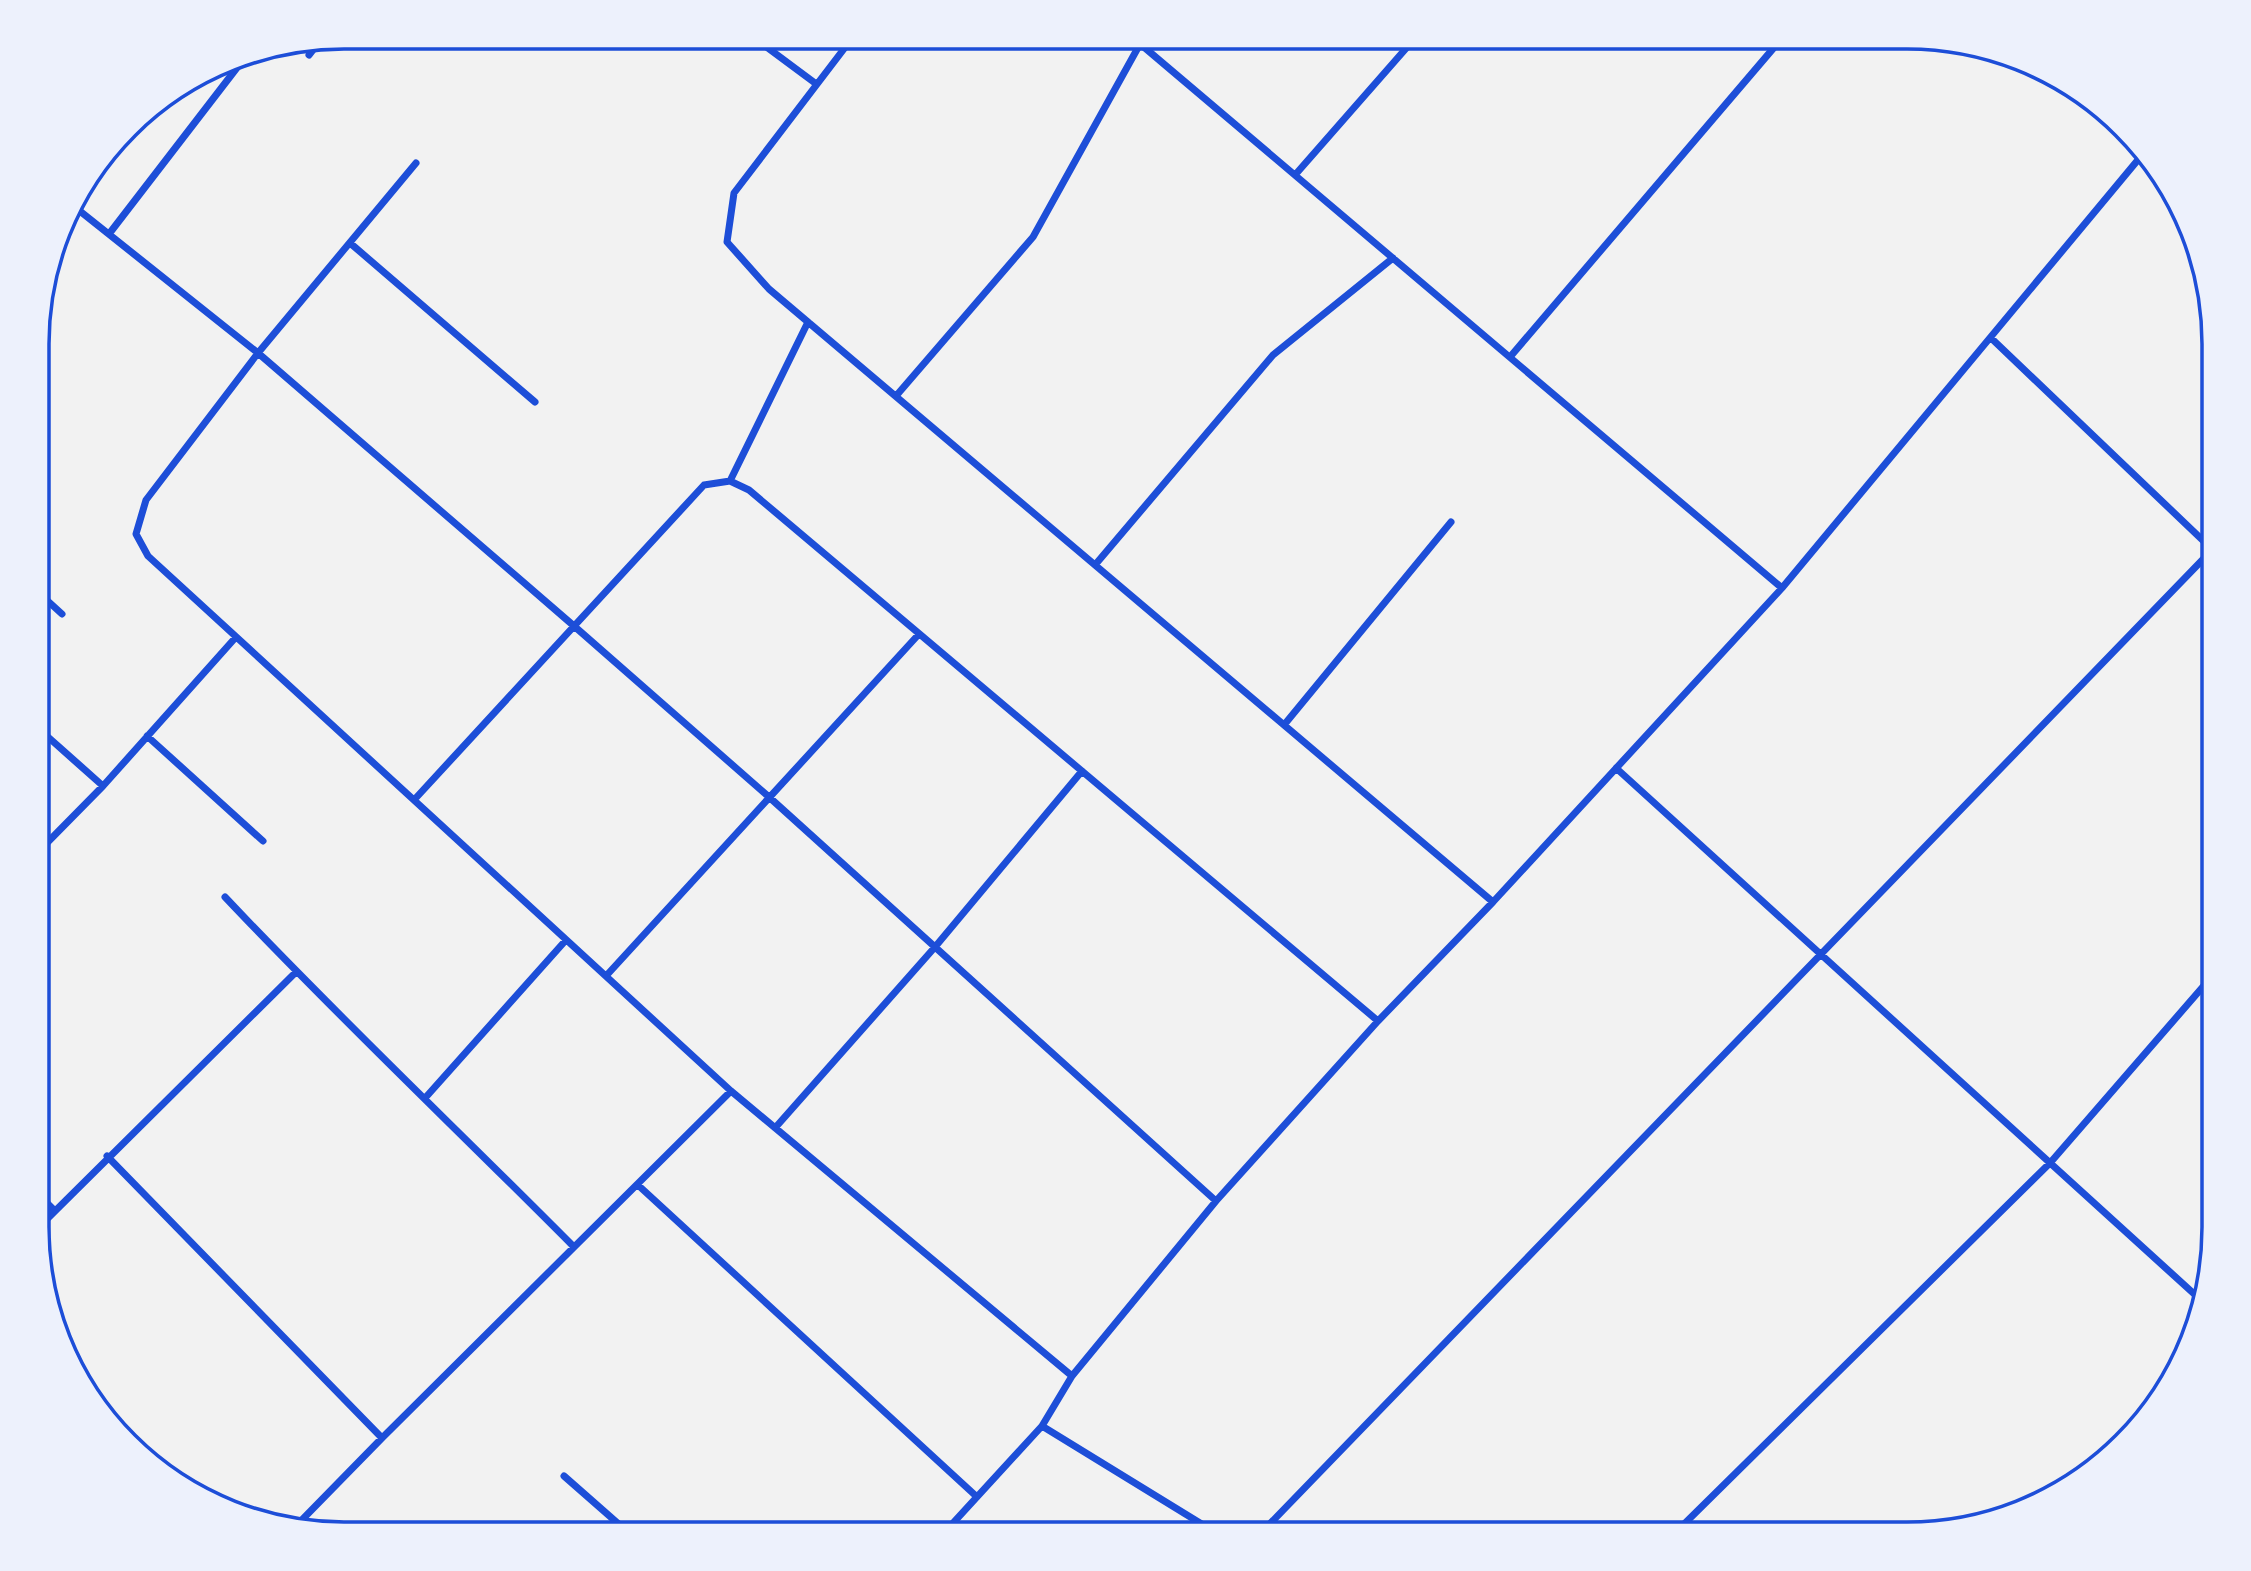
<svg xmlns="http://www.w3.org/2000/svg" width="2251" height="1571" font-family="'Fira Sans Condensed',sans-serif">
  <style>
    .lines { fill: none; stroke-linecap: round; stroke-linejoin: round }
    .minor { stroke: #1d4ed8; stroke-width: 7 }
    .rim { fill: none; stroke: #1d4ed8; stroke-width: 3.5 }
  </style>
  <rect width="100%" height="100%" fill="#f2f2f2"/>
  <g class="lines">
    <!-- minor -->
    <path class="minor" d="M753,37L815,83
      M853,37L734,193L727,242L769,289L1493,902
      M1132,37L1782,588
      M309,55L319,42
      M416,163L258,353L146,500L136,534L148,556L731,1091L1072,1376
      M1295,175L1416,37
      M71,204L258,353L574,626L769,797L1216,1201
      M109,234L246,56
      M350,243L535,402
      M1991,338L2214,551
      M1510,357L1783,37
      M896,396L1033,237L1140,44
      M730,481L808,322
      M1095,565L1273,355L1393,258
      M39,593L62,614
      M1284,725L1451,522
      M39,729L103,786
      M147,736L263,841
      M1616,768L2203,1302
      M414,800L704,485L730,481L749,490L1378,1021
      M39,851L103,786L236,637
      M225,897C338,1017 458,1130 574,1247
      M606,976L919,634
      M426,1097L566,940
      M775,1128L935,947L1082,771
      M107,1156L382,1438L731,1091
      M639,1186L976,1496
      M39,1195L54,1210
      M39,1227L296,972
      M1042,1426L1218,1534
      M564,1476L630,1534
      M294,1528L382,1438
      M943,1534L1042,1426L1072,1376L1216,1201L1378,1021L1493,902L1782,588L2142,155
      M1260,1534L2212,550
      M1674,1534L2050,1163L2214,974"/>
  </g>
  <!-- crop -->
  <path d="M0 0H2251V1571H0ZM344 49H1907A295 295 0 0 1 2202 344V1227A295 295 0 0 1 1907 1522H344A295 295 0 0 1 49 1227V344A295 295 0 0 1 344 49Z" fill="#edf1fc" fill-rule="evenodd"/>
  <path class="rim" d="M344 49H1907A295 295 0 0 1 2202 344V1227A295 295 0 0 1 1907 1522H344A295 295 0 0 1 49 1227V344A295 295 0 0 1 344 49Z"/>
</svg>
